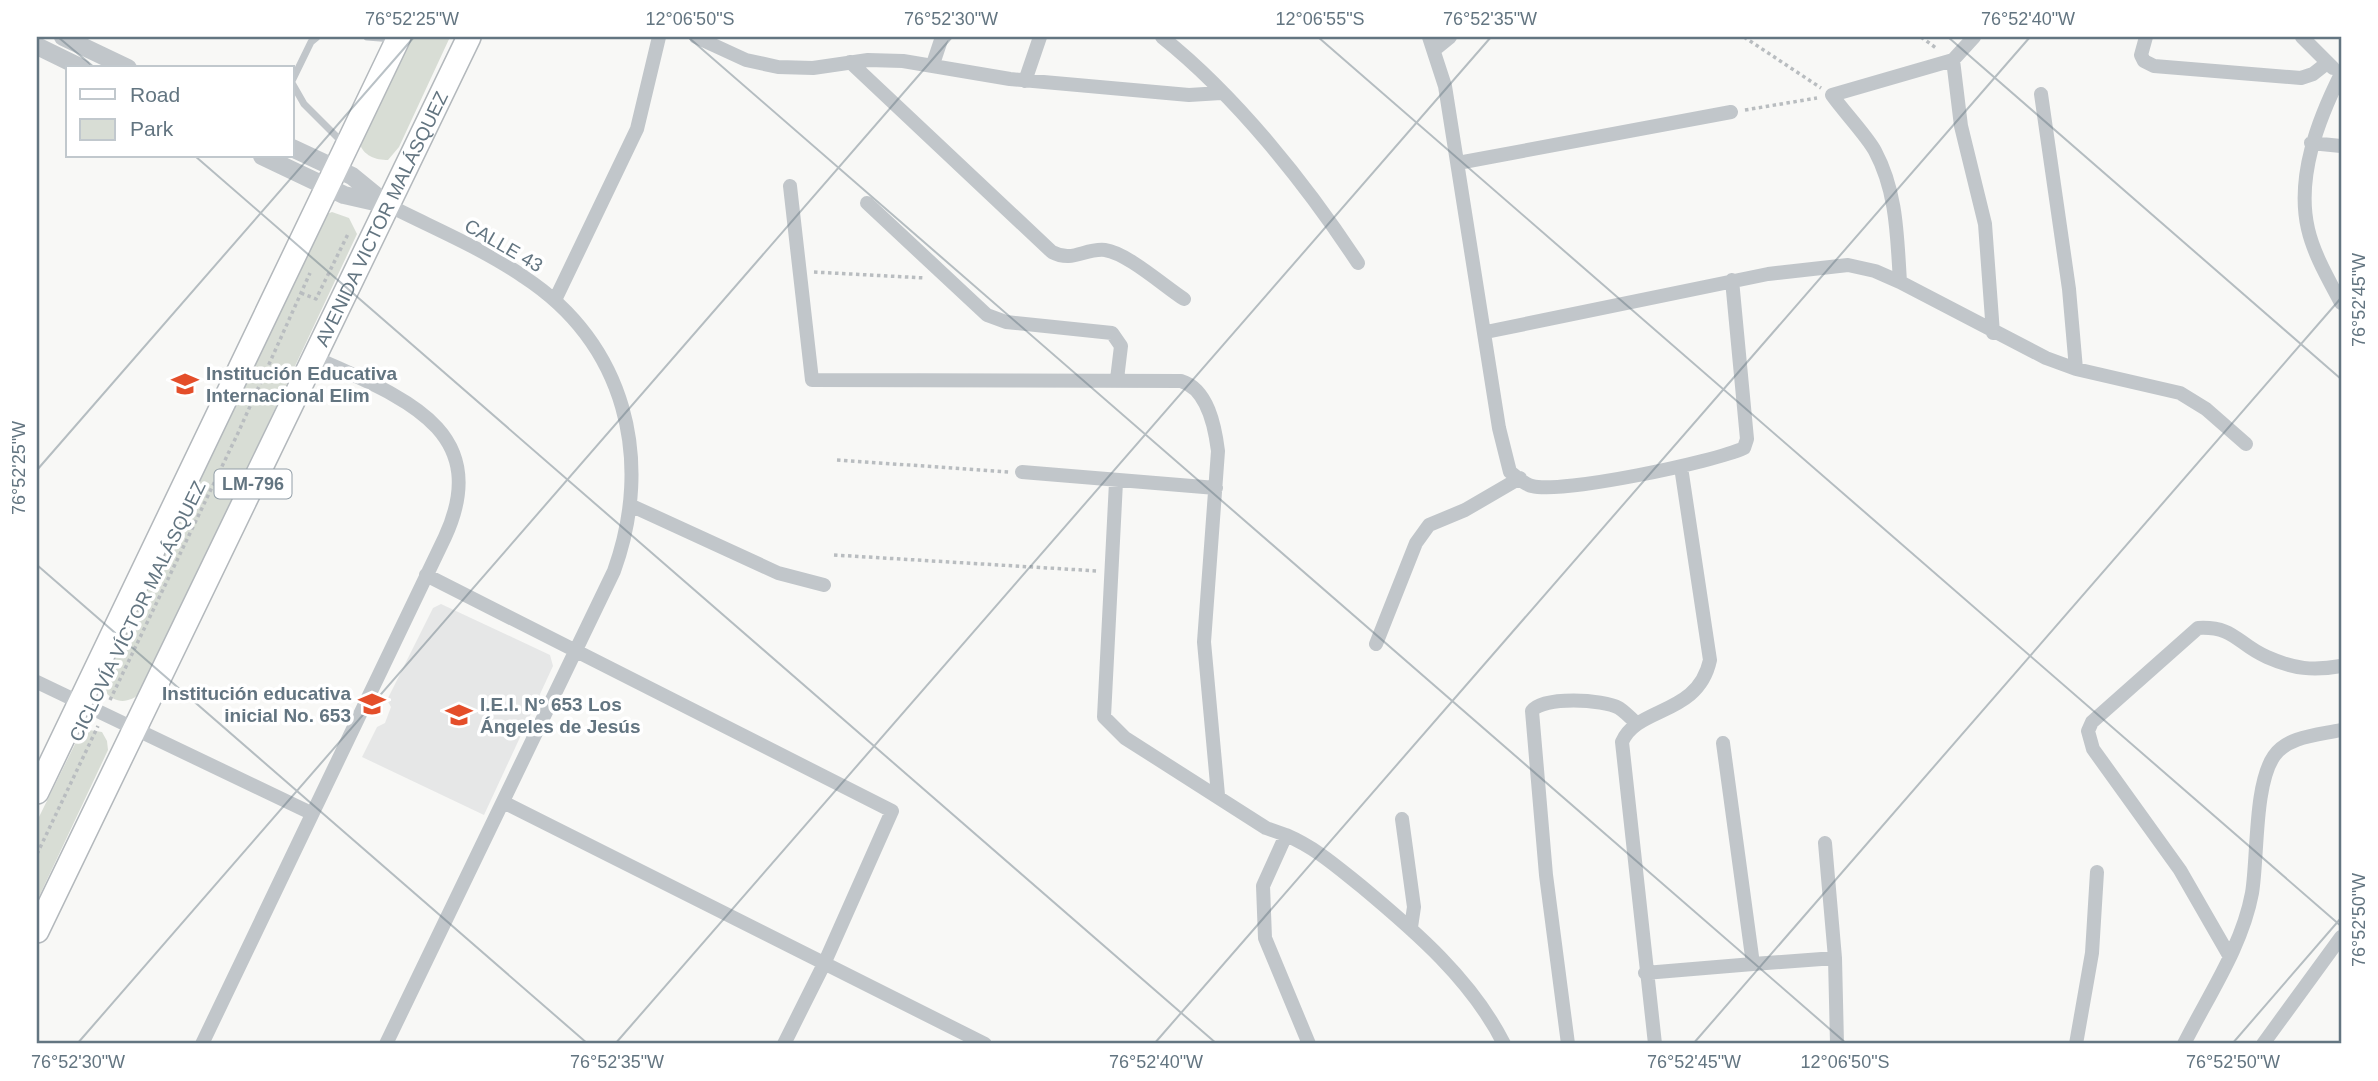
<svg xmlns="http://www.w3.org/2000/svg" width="2378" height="1081" font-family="Arial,sans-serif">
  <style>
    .built { fill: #e6e7e7 }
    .green { fill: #d8ddd5 }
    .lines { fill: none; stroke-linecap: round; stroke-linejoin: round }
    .primary-casing { stroke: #b3b8bc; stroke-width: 26 }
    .path { stroke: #b9bdc0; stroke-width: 3.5; stroke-dasharray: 3.5 3.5; stroke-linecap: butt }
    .service { stroke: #c1c6ca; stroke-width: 7 }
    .minor { stroke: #c1c6ca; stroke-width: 14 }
    .tertiary { stroke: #c1c6ca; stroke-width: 18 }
    .primary { stroke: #fff; stroke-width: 23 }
    .ticks { fill: none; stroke: #637581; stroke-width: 2; stroke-opacity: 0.45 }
    .labels { text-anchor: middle; stroke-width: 7; stroke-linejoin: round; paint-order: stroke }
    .shield { fill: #fff; stroke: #929ea7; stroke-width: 2 }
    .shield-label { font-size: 18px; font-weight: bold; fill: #637581 }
    .street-label { font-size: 19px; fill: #637581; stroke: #fff }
    .poi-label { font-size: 19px; font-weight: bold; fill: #637581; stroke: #fff; text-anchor: start }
    .neatline { fill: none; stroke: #637581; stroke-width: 2.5 }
    .ticks-label { font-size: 18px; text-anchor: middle; fill: #637581 }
  </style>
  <rect width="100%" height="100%" fill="#f8f8f6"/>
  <!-- built -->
  <path class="built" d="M441,604L550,655L553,666L484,815L362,757L377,727L385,723L391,707L387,700L433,608Z"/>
  <!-- green -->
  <path class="green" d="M408,37H450L399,147L388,160C376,160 363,156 359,142Z
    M332,212L349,218L357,234L142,692C128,704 116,704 104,691L102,678L327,214Z
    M89,730L102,732L107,741L108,750L37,901V821L77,740Z"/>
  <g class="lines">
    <defs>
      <g id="primary">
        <path d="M37,792L399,37"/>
        <path id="s1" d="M37,931L469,37"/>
      </g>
    </defs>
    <!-- primary casing -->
    <use href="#primary" class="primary-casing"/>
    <!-- path -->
    <path class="path" d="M1744,37L1821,88
      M1921,37L1936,48
      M1745,110L1817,98
      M814,272L925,278
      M301,293L316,299L348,234
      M837,460L1009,472
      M834,555L1098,571
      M110,700L238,433L310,273
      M37,854L98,726"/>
    <!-- service -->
    <path class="service" d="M367,37L393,39
      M292,81L311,42L317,37
      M292,83L304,104L343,143"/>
    <!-- minor -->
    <path class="minor" d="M696,37L746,60L778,67L813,68L868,60L903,61L1010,79L1189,95L1221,93
      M1162,37C1236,96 1306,184 1358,263
      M1429,37L1445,86L1499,428L1510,472C1516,476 1525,485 1532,486C1561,494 1714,462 1744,448L1747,439L1732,280
      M2146,37L2141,55L2144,61L2154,66L2301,78L2313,74L2327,63
      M2302,37L2333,68
      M1434,50L1450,37
      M1953,60L1961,126L1985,224L1993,333
      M850,62L1052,252C1073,263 1084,248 1105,250C1127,253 1164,286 1184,299
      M933,64L942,37
      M2341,74C2318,120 2296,177 2308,229C2314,255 2329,280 2341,303
      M1025,81L1040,37
      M2041,94L2069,289L2076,369
      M2311,143L2341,146
      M1458,163L1731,112
      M790,186L812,380L1181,381C1208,389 1215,427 1218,451L1204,642L1218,795
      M867,203L987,315L1006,322L1112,333L1121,346L1117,379
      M1900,282C1897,236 1897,192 1875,151C1867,136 1844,112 1832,95L1953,60L1974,37
      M555,300L637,129L659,37
      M1486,332L1768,274L1848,265L1875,271L1900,282L2046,358L2076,369L2180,393L2206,409L2246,444
      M1022,472L1216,488
      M1116,482L1104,717L1125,738L1266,828L1286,835
      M632,506L778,573L824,585
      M426,575L892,811L824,964L784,1044
      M1376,644L1416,543L1429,525L1465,510L1520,478
      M37,682L311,813
      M503,802L985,1044
      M1402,819L1414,907L1411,927
      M2230,957L2180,870L2093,749L2088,731L2092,722L2198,628C2235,626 2237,644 2267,657C2294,669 2313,671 2341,666
      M1835,958L1837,1044
      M1753,964L1835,958L1825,843
      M1645,973L1753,964L1723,743
      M202,1044L445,537C496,426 395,395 314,357
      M386,1044L614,571C654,460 626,344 524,277C482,248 433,228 388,205
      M1309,1044L1265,938L1263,886L1286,835C1316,848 1336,866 1361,886C1415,931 1472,980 1504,1044
      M1568,1044L1546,875L1532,711C1543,696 1603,699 1619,708C1625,712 1631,718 1636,723
      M1655,1044L1622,742C1637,706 1698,716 1710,660L1681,467
      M2076,1044L2092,953L2097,872
      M2184,1044C2208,996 2242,947 2252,893C2258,857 2254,785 2274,756C2288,736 2318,735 2341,730
      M2263,1044L2341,937"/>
    <!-- tertiary -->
    <path class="tertiary" d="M63,37L128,68
      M37,46L82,68
      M292,148L352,176L385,203
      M262,156L344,195L388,205"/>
    <!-- primary -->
    <use href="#primary" class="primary"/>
  </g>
  <!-- ticks -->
  <path class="ticks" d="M58,37L95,68M688,37L1847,1044M1318,37L2341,926M1948,37L2341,379M195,156L1217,1044M37,470L414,37M37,565L588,1044M77,1044L952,37M615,1044L1491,37M1154,1044L2030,37M1693,1044L2341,298M2232,1044L2341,918"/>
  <!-- icons -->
  <defs>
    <symbol id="school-bare" viewBox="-9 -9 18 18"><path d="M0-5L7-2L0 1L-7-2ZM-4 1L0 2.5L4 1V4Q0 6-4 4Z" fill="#e44e2a" stroke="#fff" stroke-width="2.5" paint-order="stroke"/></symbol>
  </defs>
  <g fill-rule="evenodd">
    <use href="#school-bare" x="166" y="365" width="38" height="38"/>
    <use href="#school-bare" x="353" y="685" width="38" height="38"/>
    <use href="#school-bare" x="440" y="696" width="38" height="38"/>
  </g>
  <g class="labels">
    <!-- shield labels -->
    <rect class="shield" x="214.5" y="469.5" width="77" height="29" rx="5"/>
    <g class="shield-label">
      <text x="253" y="490">LM-796</text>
    </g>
    <!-- street labels -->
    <g class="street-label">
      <text dy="7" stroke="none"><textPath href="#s1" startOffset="791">AVENIDA VICTOR MALÁSQUEZ</textPath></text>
      <text transform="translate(504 245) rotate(30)" y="7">CALLE 43</text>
      <text transform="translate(137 611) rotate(-64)" y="7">CICLOVÍA VÍCTOR MALÁSQUEZ</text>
    </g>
    <!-- poi labels -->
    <g class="poi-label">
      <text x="206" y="380">Institución Educativa<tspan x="206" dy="22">Internacional Elim</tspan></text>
      <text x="351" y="700" text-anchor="end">Institución educativa<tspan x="351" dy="22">inicial No. 653</tspan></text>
      <text x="480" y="711">I.E.I. N° 653 Los<tspan x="480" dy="22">Ángeles de Jesús</tspan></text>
    </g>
  </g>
  <!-- border -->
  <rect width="2378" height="1081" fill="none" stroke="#ffffff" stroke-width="77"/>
  <!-- legend -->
  <rect x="66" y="66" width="228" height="91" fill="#ffffff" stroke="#c1c8cd" stroke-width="2"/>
  <rect x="80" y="89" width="35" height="10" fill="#ffffff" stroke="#c1c8cd" stroke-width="2"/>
  <text x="130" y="102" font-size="21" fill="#637581">Road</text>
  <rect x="80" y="119" width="35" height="21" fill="#d8ddd5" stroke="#c1c8cd" stroke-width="2"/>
  <text x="130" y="136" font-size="21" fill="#637581">Park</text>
  <rect x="38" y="38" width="2302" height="1004" class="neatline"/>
  <g class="ticks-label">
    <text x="412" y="25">76°52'25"W</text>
    <text x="690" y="25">12°06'50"S</text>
    <text x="951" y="25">76°52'30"W</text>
    <text x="1320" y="25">12°06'55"S</text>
    <text x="1490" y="25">76°52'35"W</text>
    <text x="2028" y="25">76°52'40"W</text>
    <text transform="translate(2359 300) rotate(-90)" y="6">76°52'45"W</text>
    <text transform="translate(19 468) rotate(-90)" y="6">76°52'25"W</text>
    <text transform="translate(2359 920) rotate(-90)" y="6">76°52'50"W</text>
    <text x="78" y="1068">76°52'30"W</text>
    <text x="617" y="1068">76°52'35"W</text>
    <text x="1156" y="1068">76°52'40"W</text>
    <text x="1694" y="1068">76°52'45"W</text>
    <text x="1845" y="1068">12°06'50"S</text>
    <text x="2233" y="1068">76°52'50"W</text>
  </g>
</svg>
